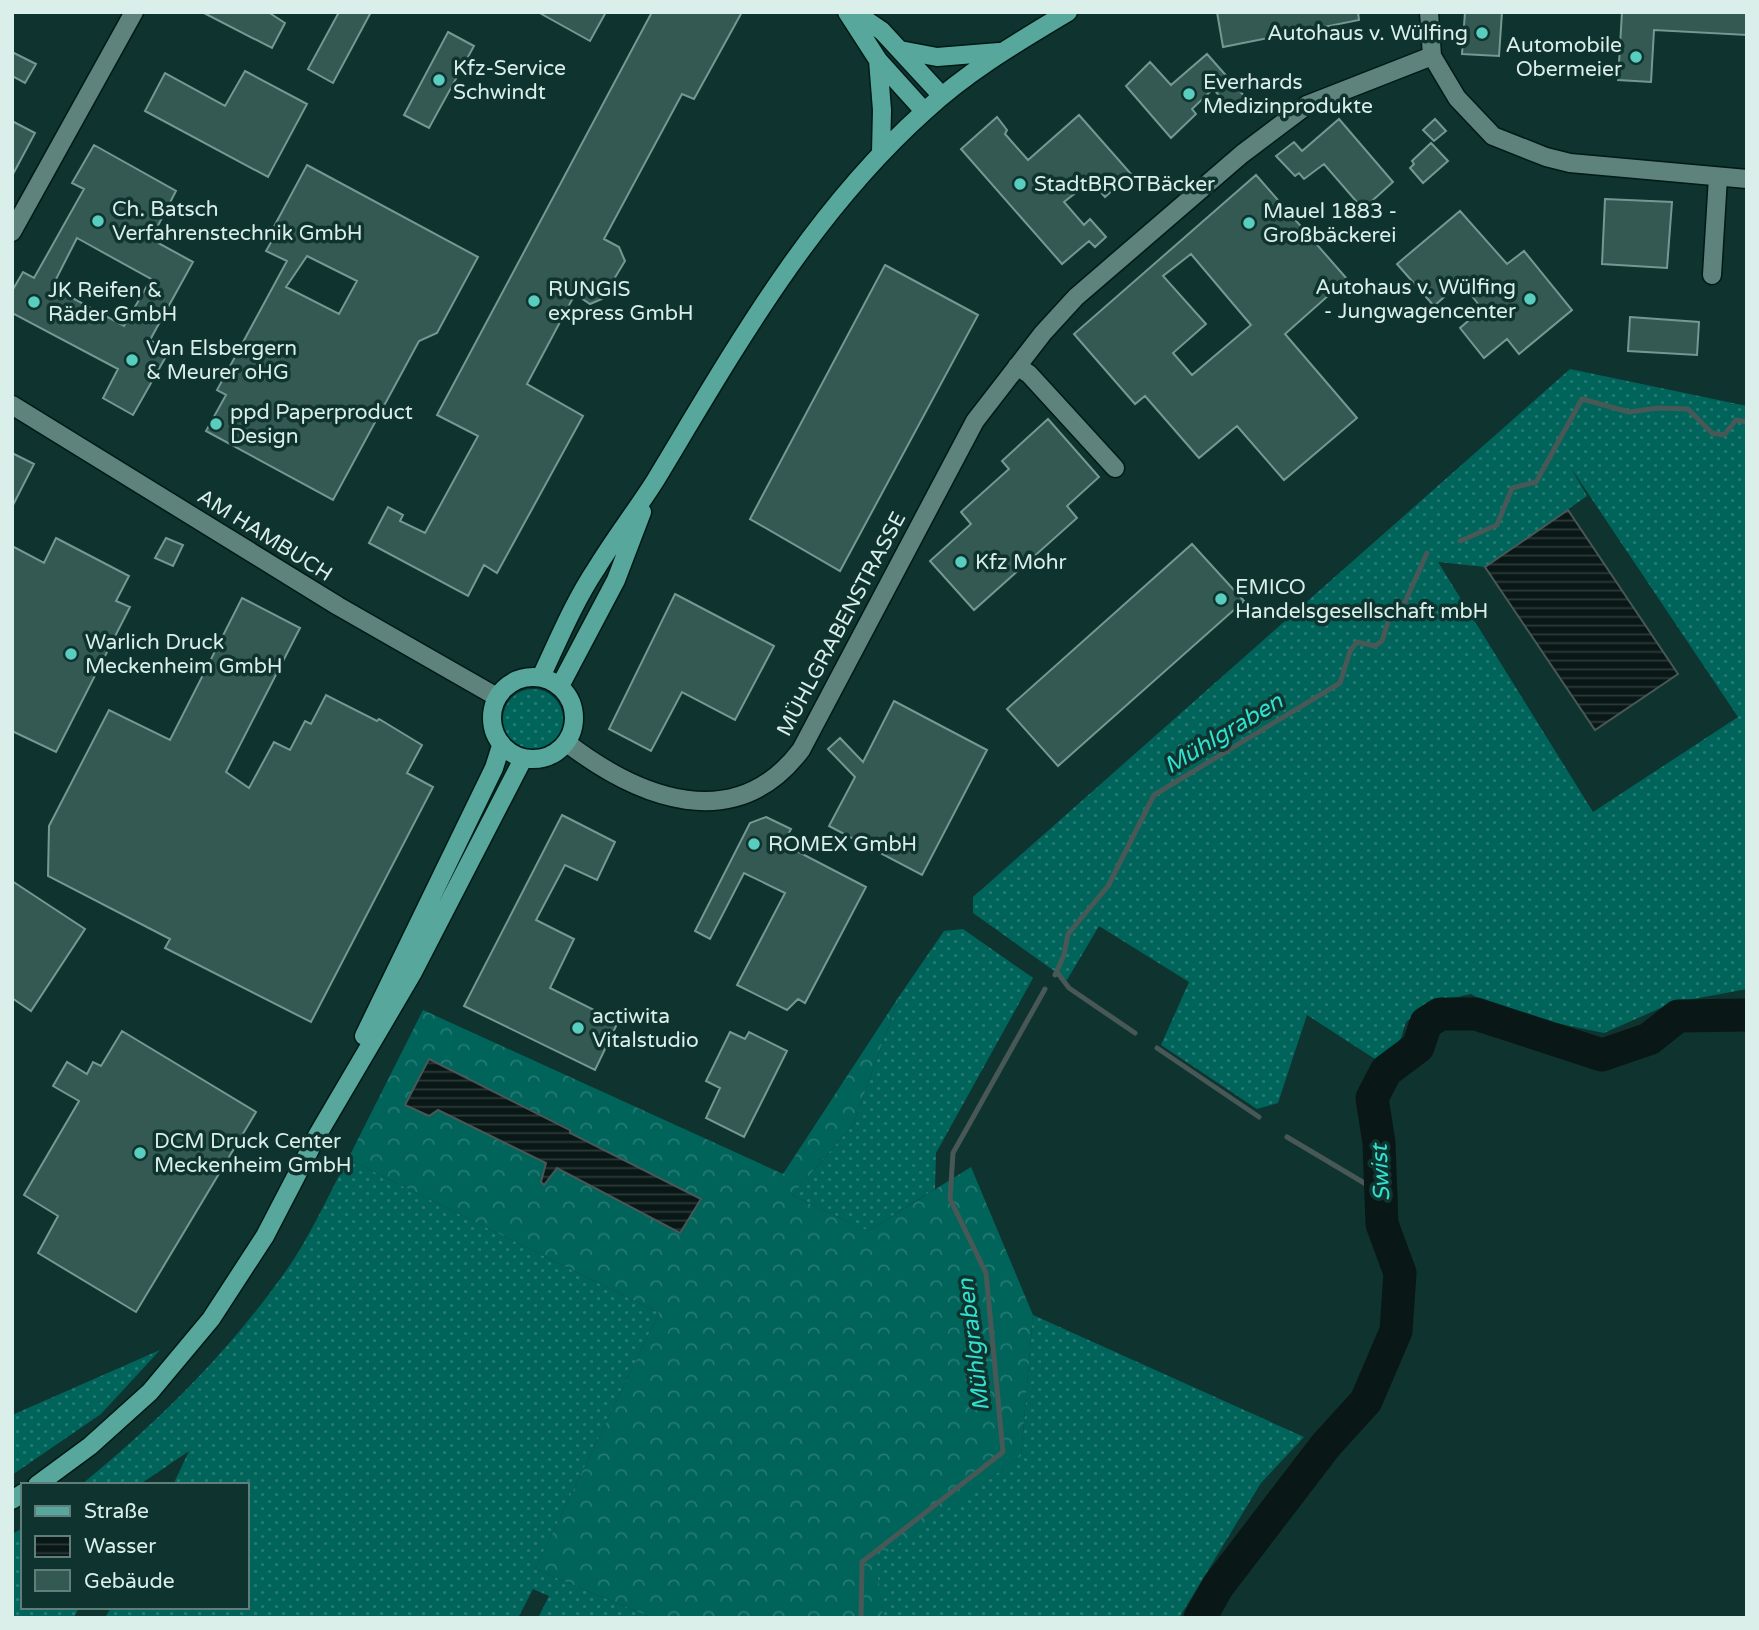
<svg xmlns="http://www.w3.org/2000/svg" width="1759" height="1630" font-family="'Varela Round',sans-serif">
  <style>
    .grass { fill: url(#grass-dots); fill-rule: evenodd }
    .forest { fill: url(#forest-crowns); fill-rule: evenodd }
    .water { fill: url(#water-rules); stroke: #485856; stroke-width: 2 }
    .lines { fill: none; stroke-linecap: round; stroke-linejoin: round }
    .stream { stroke: #485856; stroke-width: 5 }
    .river { stroke: #091816; stroke-width: 33 }
    .building { fill: #345852; stroke: #749993; stroke-width: 2; fill-rule: evenodd }
    .minor-casing { stroke: #001a16; stroke-width: 21 }
    .major-casing { stroke: #001a16; stroke-width: 21 }
    .minor { stroke: #5e837d; stroke-width: 18 }
    .major { stroke: #57a79c; stroke-width: 18 }
    .poi-dot { fill: #59cebf; stroke: #0f332f; stroke-width: 2.5 }
    .labels { text-anchor: middle; stroke-width: 7; stroke-linejoin: round; paint-order: stroke }
    .poi-label { font-size: 21px; fill: #daeeea; stroke: #0f332f; text-anchor: start }
    .street-label { font-size: 21px; fill: #daeeea; stroke: #0f332f }
    .water-label { font-size: 23px; font-style: italic; fill: #31e0ce; stroke: #0f332f }
  </style>
  <defs>
    <pattern id="grass-dots" width="8" height="8" patternUnits="userSpaceOnUse" patternTransform="scale(1.75)"><rect width="8" height="8" fill="#01645b"/><path d="M2 2h.1M6 6h.1" fill="none" stroke="#257a73" stroke-width="1.8" stroke-linecap="round"/></pattern>
    <pattern id="forest-crowns" width="20" height="18" patternUnits="userSpaceOnUse" patternTransform="scale(1.75)"><rect width="20" height="18" fill="#01645b"/><path d="M2 6a3 3 0 1 1 6 0M12 15a3 3 0 1 1 6 0" fill="none" stroke="#257a73"/></pattern>
    <pattern id="water-rules" width="6" height="5" patternUnits="userSpaceOnUse" patternTransform="scale(1.75)"><rect width="6" height="5" fill="#091816"/><path d="M0 2.5h6" fill="none" stroke="#2c3a38"/></pattern>
  </defs>
  <rect width="100%" height="100%" fill="#0f332f"/>
  <!-- grass -->
  <path class="grass" d="M1570,369L1747,406V989L1672,1003L1604,1033L1502,1012L1471,994L1429,1003L1406,1022L1400,1041L1375,1059L1307,1015L1278,1103L1257,1109L1161,1045L1189,982L1099,926L1067,980L973,913V897ZM1571,468L1738,717L1593,812L1438,562L1485,567L1587,496Z
    M503 719a30 30 0 1 1 60 0a30 30 0 1 1-60 0Z
    M963,929L1033,978L936,1153L935,1189L868,1231L792,1195L853,1125L900,995L944,931Z
    M348,1159L659,1313L535,1569L653,1618H538L549,1596L533,1589L518,1618H105L111,1607H247V1485H173L189,1451L139,1485H81C159,1421 225,1356 283,1275C309,1240 327,1197 348,1159Z
    M1033,1315L1304,1437L1261,1483L1179,1618H883L875,1560L1021,1456Z
    M160,1350L101,1414L12,1475V1415Z
    M23,1528V1607H79L74,1618H12V1534Z"/>
  <!-- forest -->
  <path class="forest" d="M900,995L853,1125L792,1195L868,1231L971,1167L1033,1315L1021,1456L876,1560L883,1618H653L535,1569L659,1313L348,1159L423,1010L783,1174ZM429,1059L570,1129L569,1133L680,1232L557,1167L544,1184L541,1182L546,1163L438,1110L406,1105Z"/>
  <!-- water -->
  <path class="water" d="M1568,510L1678,674L1595,730L1485,567Z
    M429,1059L570,1130V1133L701,1199L680,1233L557,1168L544,1185L541,1182L546,1163L438,1110L429,1116L405,1105Z"/>
  <g class="lines">
    <!-- stream -->
    <path class="stream" d="M1460,541L1497,525L1512,488L1536,482L1582,399L1629,412L1658,408L1688,409L1712,433L1724,435L1736,420L1747,422
      M1057,972L1069,988L1135,1033
      M1055,975L1064,955L1068,934L1108,886L1154,795L1340,683L1350,651L1357,642L1375,646L1382,641L1390,616L1405,602L1427,553
      M1157,1048L1259,1117
      M1287,1137L1381,1193
      M861,1618L862,1562L1003,1452L986,1273L950,1199L953,1153L1045,989"/>
    <!-- river -->
    <path class="river" d="M1200,1618L1218,1586L1326,1445L1366,1401L1396,1331L1400,1273L1382,1224L1379,1143L1372,1098L1386,1071L1418,1047L1426,1023L1440,1014H1476L1602,1055L1649,1039L1678,1016L1747,1015"/>
  </g>
  <!-- building -->
  <path class="building" d="M202,12H268L285,23L272,48Z
    M339,12H371L333,83L308,69Z
    M538,12H606L590,41Z
    M652,12H742L694,99L682,94L604,239L619,247L625,261L602,299L590,304L575,294L527,384L583,416L497,573L484,565L468,596L369,543L388,507L403,515L400,521L425,533L478,436L437,415Z
    M1217,12H1358L1359,20L1223,47Z
    M1465,12H1502L1499,56L1462,54Z
    M1622,12H1747V35L1654,30L1651,82L1618,80Z
    M448,32L474,46L429,128L404,115Z
    M12,52L36,64L25,83L12,76Z
    M1207,54L1245,97L1232,109L1213,89L1192,109L1196,114L1171,138L1126,86L1150,62L1171,85Z
    M245,71L307,104L268,177L145,111L165,73L225,106Z
    M1079,115L1131,174L1105,197L1091,181L1064,202L1084,225L1090,219L1106,237L1095,247L1089,241L1062,264L961,149L997,117L1007,130L1005,134L1028,160Z
    M1339,119L1393,182L1363,209L1324,164L1304,179L1299,173L1295,176L1276,156L1294,142L1302,151Z
    M1435,119L1446,131L1434,141L1423,130Z
    M12,121L35,133L12,176Z
    M1431,143L1448,161L1423,183L1410,168L1414,164L1412,161Z
    M94,145L176,191L151,239L193,262L150,340L169,351L133,415L103,398L118,369L12,313V291L23,272L34,278L84,189L72,183ZM77,238L151,279L124,326L52,287Z
    M307,165L478,257L437,333L419,341L333,500L206,431L226,395L217,390L287,261L266,251L274,237L270,234ZM307,256L357,281L339,314L286,287Z
    M1256,175L1347,279L1285,334L1357,418L1284,480L1237,426L1199,458L1145,396L1135,404L1074,334ZM1191,254L1251,325L1192,375L1173,353L1206,324L1163,276Z
    M1605,199L1672,202L1667,268L1602,264Z
    M1460,211L1507,264L1524,251L1572,310L1519,354L1507,339L1484,358L1460,328L1482,309L1461,282L1434,306L1397,264Z
    M885,265L978,315L840,571L750,519Z
    M1630,317L1699,322L1697,355L1628,351Z
    M1048,419L1099,477L1067,506L1077,518L974,610L930,561L971,524L961,512L1009,469L1002,461Z
    M12,453L34,464L12,507Z
    M56,538L129,576L116,601L130,607L56,752L12,731V546L44,563Z
    M166,538L183,545L173,566L155,558Z
    M1192,544L1244,601L1058,766L1007,709Z
    M675,594L774,646L735,720L682,692L651,751L609,729Z
    M242,598L300,628L226,772L249,788L274,742L290,750L305,721L311,724L326,695L377,721L379,719L422,745L407,773L433,787L311,1022L165,948L170,939L48,876L49,826L109,710L170,740Z
    M894,701L987,750L922,875L829,826L855,777L828,749L840,738L863,762Z
    M562,815L615,842L597,880L565,865L536,920L574,939L550,988L618,1022L595,1070L464,1006Z
    M766,817L791,829L783,844L866,887L805,1003L798,999L787,1010L737,985L785,893L744,873L710,939L695,931L750,823Z
    M12,881L85,929L31,1011L12,998Z
    M122,1031L256,1112L136,1312L38,1253L58,1216L24,1195L79,1101L53,1086L67,1062L87,1074L93,1062L101,1066Z
    M730,1032L745,1039L749,1032L787,1051L744,1137L706,1118L720,1088L706,1081Z"/>
  <g class="lines">
    <defs>
      <path id="minor" d="M1429,12L1432,56L1457,98L1493,136L1546,157L1570,163L1747,179
        M12,232L134,12
        M1712,275L1718,177
        M1017,366L1029,374L1115,468
        M12,405L338,606L497,697
        M567,743C639,798 735,837 801,750L975,421L1043,333L1076,297L1242,154L1307,105L1432,56"/>
      <path id="major" d="M847,12L878,60L924,111
        M854,12L882,31L942,96
        M900,50L937,57L999,52
        M878,60L882,110L881,153
        M492 718a41 41 0 1 1 82 0a41 41 0 1 1-82 0Z
        M541,677C558,641 574,602 596,569C614,539 636,511 655,481C734,350 809,215 925,111C968,71 1018,42 1068,12
        M560,686L616,580L642,512
        M364,1036L494,768L501,746
        M37,1485L90,1446L150,1392L211,1319L265,1236L318,1134L412,974L523,759
        M12,1500L23,1493"/>
    </defs>
    <!-- minor casing -->
    <use href="#minor" class="minor-casing"/>
    <!-- major casing -->
    <use href="#major" class="major-casing"/>
    <!-- minor -->
    <use href="#minor" class="minor"/>
    <!-- major -->
    <use href="#major" class="major"/>
  </g>
  <!-- markers -->
  <g class="poi-dot">
    <circle cx="1482" cy="33" r="7"/>
    <circle cx="1636" cy="57" r="7"/>
    <circle cx="439" cy="80" r="7"/>
    <circle cx="1189" cy="94" r="7"/>
    <circle cx="1020" cy="184" r="7"/>
    <circle cx="98" cy="221" r="7"/>
    <circle cx="1249" cy="223" r="7"/>
    <circle cx="1530" cy="299" r="7"/>
    <circle cx="534" cy="301" r="7"/>
    <circle cx="34" cy="302" r="7"/>
    <circle cx="132" cy="360" r="7"/>
    <circle cx="216" cy="424" r="7"/>
    <circle cx="961" cy="562" r="7"/>
    <circle cx="1221" cy="599" r="7"/>
    <circle cx="71" cy="654" r="7"/>
    <circle cx="754" cy="844" r="7"/>
    <circle cx="578" cy="1028" r="7"/>
    <circle cx="140" cy="1153" r="7"/>
  </g>
  <g class="labels">
    <!-- poi labels -->
    <g class="poi-label">
      <text x="1468" y="40" text-anchor="end">Autohaus v. Wülfing</text>
      <text x="1622" y="52" text-anchor="end">Automobile<tspan x="1622" dy="24">Obermeier</tspan></text>
      <text x="453" y="75">Kfz-Service<tspan x="453" dy="24">Schwindt</tspan></text>
      <text x="1203" y="89">Everhards<tspan x="1203" dy="24">Medizinprodukte</tspan></text>
      <text x="1034" y="191">StadtBROTBäcker</text>
      <text x="112" y="216">Ch. Batsch<tspan x="112" dy="24">Verfahrenstechnik GmbH</tspan></text>
      <text x="1263" y="218">Mauel 1883 -<tspan x="1263" dy="24">Großbäckerei</tspan></text>
      <text x="1516" y="294" text-anchor="end">Autohaus v. Wülfing<tspan x="1516" dy="24">- Jungwagencenter</tspan></text>
      <text x="548" y="296">RUNGIS<tspan x="548" dy="24">express GmbH</tspan></text>
      <text x="48" y="297">JK Reifen &amp;<tspan x="48" dy="24">Räder GmbH</tspan></text>
      <text x="146" y="355">Van Elsbergern<tspan x="146" dy="24">&amp; Meurer oHG</tspan></text>
      <text x="230" y="419">ppd Paperproduct<tspan x="230" dy="24">Design</tspan></text>
      <text x="975" y="569">Kfz Mohr</text>
      <text x="1235" y="594">EMICO<tspan x="1235" dy="24">Handelsgesellschaft mbH</tspan></text>
      <text x="85" y="649">Warlich Druck<tspan x="85" dy="24">Meckenheim GmbH</tspan></text>
      <text x="768" y="851">ROMEX GmbH</text>
      <text x="592" y="1023">actiwita<tspan x="592" dy="24">Vitalstudio</tspan></text>
      <text x="154" y="1148">DCM Druck Center<tspan x="154" dy="24">Meckenheim GmbH</tspan></text>
    </g>
    <!-- street labels -->
    <g class="street-label">
      <text transform="translate(265 535) rotate(32)" y="7">AM HAMBUCH</text>
      <text transform="translate(841 624) rotate(-62)" y="7">MÜHLGRABENSTRASSE</text>
    </g>
    <!-- water labels -->
    <g class="water-label">
      <text transform="translate(1223 733) rotate(-31)" y="8">Mühlgraben</text>
      <text transform="translate(1380 1173) rotate(-93)" y="8">Swist</text>
      <text transform="translate(973 1345) rotate(-97)" y="8">Mühlgraben</text>
    </g>
  </g>
  <!-- border -->
  <rect width="1759" height="1630" fill="none" stroke="#daeeea" stroke-width="28"/>
  <!-- legend -->
  <rect x="21" y="1483" width="228" height="126" fill="#0f332f" stroke="#607e7a" stroke-width="2"/>
  <rect x="35" y="1506" width="35" height="10" fill="#57a79c" stroke="#607e7a" stroke-width="2"/>
  <text x="84" y="1518" font-size="21" fill="#daeeea">Straße</text>
  <rect x="35" y="1536" width="35" height="21" fill="url(#water-rules)" stroke="#607e7a" stroke-width="2"/>
  <text x="84" y="1553" font-size="21" fill="#daeeea">Wasser</text>
  <rect x="35" y="1570" width="35" height="21" fill="#345852" stroke="#607e7a" stroke-width="2"/>
  <text x="84" y="1588" font-size="21" fill="#daeeea">Gebäude</text>
</svg>
